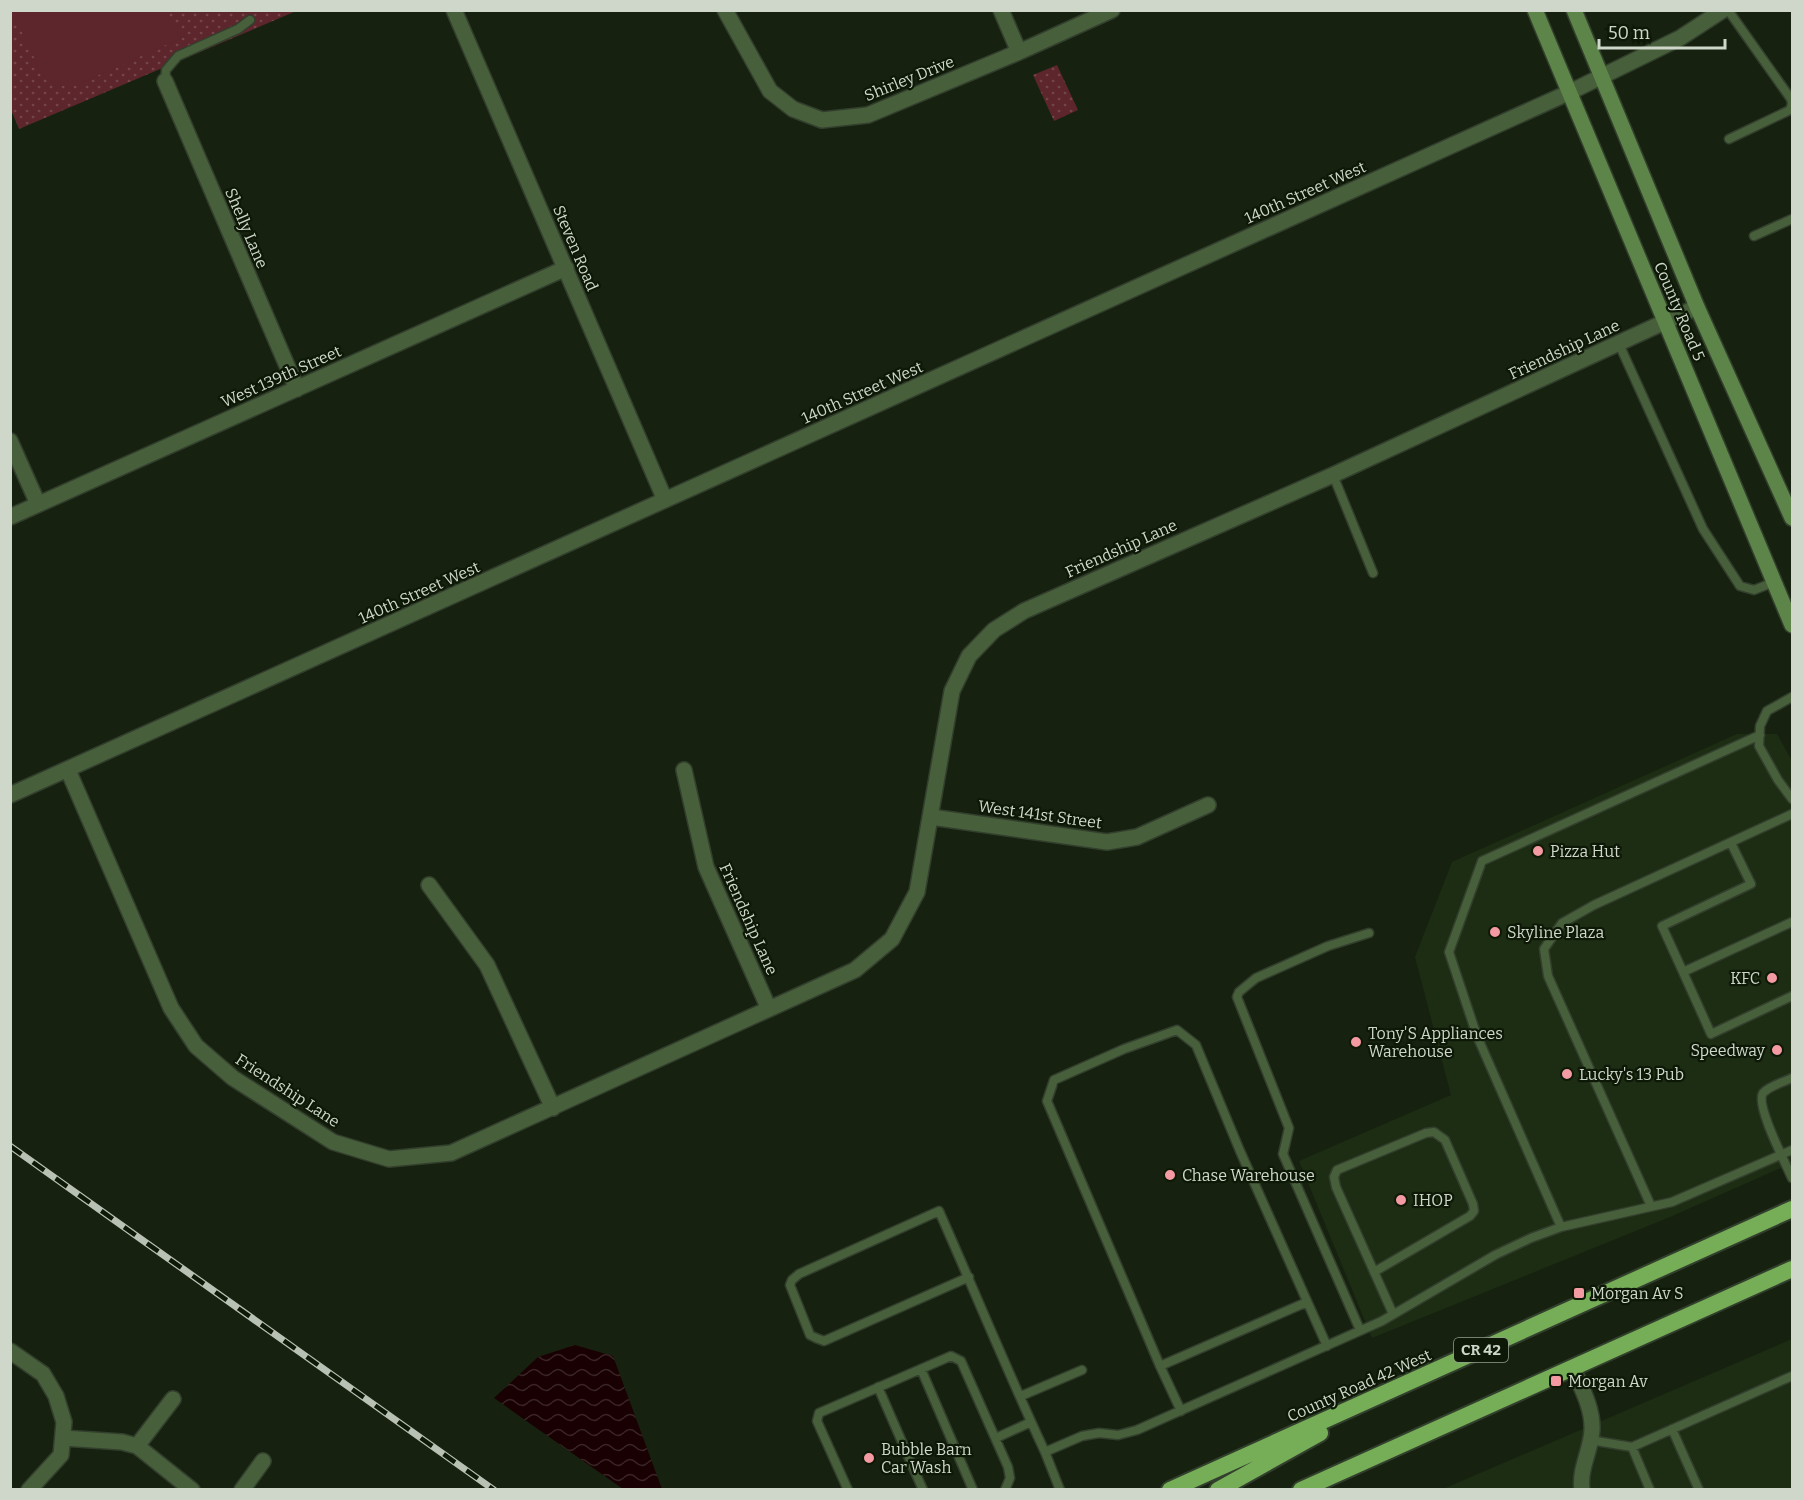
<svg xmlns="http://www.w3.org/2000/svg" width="1803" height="1500" font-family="Bitter,serif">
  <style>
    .built { fill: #1c2d13 }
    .grass { fill: url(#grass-dots) }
    .garden { fill: #5d252c }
    .water { fill: url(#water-waves) }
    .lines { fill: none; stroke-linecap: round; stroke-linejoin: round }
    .service-casing { stroke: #333f2d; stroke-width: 11 }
    .minor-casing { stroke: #333f2d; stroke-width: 18 }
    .secondary-casing { stroke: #333f2d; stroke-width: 18 }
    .trunk-casing { stroke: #333f2d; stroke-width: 20 }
    .service { stroke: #475f3b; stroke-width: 8 }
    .minor { stroke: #475f3b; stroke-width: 15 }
    .secondary { stroke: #5d8449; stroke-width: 15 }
    .trunk { stroke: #76ae58; stroke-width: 16 }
    .rail-casing { stroke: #b8c1b4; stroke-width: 7 }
    .rail { stroke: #0d1906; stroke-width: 4.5; stroke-dasharray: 14; stroke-linecap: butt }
    .poi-dot { fill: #f49aa2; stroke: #0d1906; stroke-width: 2 }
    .labels { text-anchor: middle; stroke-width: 4.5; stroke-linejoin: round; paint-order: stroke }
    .shield { fill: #0d1906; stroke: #949e8f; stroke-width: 1.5 }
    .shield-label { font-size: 15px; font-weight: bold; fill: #ced7ca }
    .street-label { font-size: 16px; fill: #ced7ca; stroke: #0d1906 }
    .poi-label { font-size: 16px; fill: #ced7ca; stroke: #0d1906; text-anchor: start }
  </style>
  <defs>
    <pattern id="grass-dots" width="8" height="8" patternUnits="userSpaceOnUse" patternTransform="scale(1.5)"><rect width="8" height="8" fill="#5d252c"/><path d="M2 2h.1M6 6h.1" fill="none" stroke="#734449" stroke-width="1.8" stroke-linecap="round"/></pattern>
    <pattern id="water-waves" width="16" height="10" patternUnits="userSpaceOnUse" patternTransform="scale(1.5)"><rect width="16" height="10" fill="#190002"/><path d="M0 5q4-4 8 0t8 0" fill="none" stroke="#392426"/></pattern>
  </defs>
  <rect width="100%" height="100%" fill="#16220f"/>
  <!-- built -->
  <path class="built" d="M1737,734H1777L1792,761V1163L1670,1217L1372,1338L1299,1161L1451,1095L1415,957L1452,862Z
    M1792,1339V1489H1443Z"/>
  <!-- grass -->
  <path class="grass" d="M294,10V12L19,129L11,110L10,11Z
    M1057,65L1078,110L1054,121L1033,75Z"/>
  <!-- garden -->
  <path class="garden" d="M12,11H164L188,35L70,88L44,78Z"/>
  <!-- water -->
  <path class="water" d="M575,1345L613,1356L662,1489H623L494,1398L538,1357Z"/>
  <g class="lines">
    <defs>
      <path id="service" d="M1728,10L1791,99L1792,104
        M165,81L166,70L178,56L238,29L250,20
        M1729,139L1790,110L1792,104
        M1754,236L1792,219
        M1619,344L1703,529L1740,586L1754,590L1774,582
        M1333,475L1373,573
        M1792,697L1767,711L1760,726L1759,746L1778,780L1792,799
        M1731,843L1751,884L1662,926L1683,972L1792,922
        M1683,972L1711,1034L1792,996
        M1792,1078C1784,1082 1769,1086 1763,1093C1755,1105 1786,1164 1792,1178
        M1651,1206L1548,976L1544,949L1562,923L1594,905L1792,814
        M1561,1227L1477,1036L1449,952L1482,861L1760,735
        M1374,1272L1470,1216L1474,1211L1473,1204L1445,1140L1434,1132L1426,1133L1337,1170L1334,1177L1336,1187L1393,1314
        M969,1277L824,1341L816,1338L810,1335L790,1285L792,1280L799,1274L939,1211C975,1292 1008,1373 1045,1452
        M1360,1330L1283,1154L1289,1128L1237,997L1239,992L1256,978L1328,946L1369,933
        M1160,1366L1307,1302
        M921,1369L973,1490
        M878,1387L923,1490
        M1021,1396L1082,1370
        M1181,1411L1160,1366L1047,1101L1054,1080L1124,1049L1177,1030L1196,1045L1240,1151L1327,1346
        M1672,1429L1699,1490
        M996,1438L1031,1422
        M1590,1440L1632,1447L1650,1490
        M1632,1447L1792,1376
        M848,1490L817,1421L819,1413L951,1356L961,1361L1008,1467L1010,1478L1005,1490
        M1060,1490L1045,1452L1082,1436L1099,1433L1118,1435L1137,1430L1382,1321L1495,1255L1531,1238L1561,1227L1672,1202L1792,1150"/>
      <path id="minor" d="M454,10L665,500
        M725,10L770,91L793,109L822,120L868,115L1019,52L1112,10
        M1001,10L1019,52
        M165,81L297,389
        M10,441L38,504
        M10,517L566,268
        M68,770L171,1008L196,1046L233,1078L333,1142L389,1159L451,1153L855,970L892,939L917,892L952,691L969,656L994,630L1024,611L1333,475L1697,307
        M684,770L706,867L769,1009
        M10,795L1568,93L1680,38L1723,10
        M931,817L1107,842L1137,837L1208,805
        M429,885L487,965L553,1108
        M10,1351L43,1374L56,1396L64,1422L61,1455L29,1490
        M1573,1368C1581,1387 1593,1408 1592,1430C1591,1451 1579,1468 1582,1490
        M63,1438L122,1442L137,1446L192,1490
        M137,1446L173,1399
        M242,1490L263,1461"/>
      <path id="secondary" d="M1535,10L1792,625
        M1574,10L1697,307L1792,518"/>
      <path id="trunk" d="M1170,1490L1792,1209
        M1218,1490L1320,1433
        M1301,1490L1792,1269"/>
    </defs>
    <!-- service casing -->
    <use href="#service" class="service-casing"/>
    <!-- minor casing -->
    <use href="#minor" class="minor-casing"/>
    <!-- secondary casing -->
    <use href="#secondary" class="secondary-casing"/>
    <!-- trunk casing -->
    <use href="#trunk" class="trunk-casing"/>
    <!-- service -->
    <use href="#service" class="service"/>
    <!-- minor -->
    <use href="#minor" class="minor"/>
    <!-- secondary -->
    <use href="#secondary" class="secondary"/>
    <!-- trunk -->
    <use href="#trunk" class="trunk"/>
    <defs>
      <path id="rail" d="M10,1146L494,1490"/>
    </defs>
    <!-- rail casing -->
    <use href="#rail" class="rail-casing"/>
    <!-- rail -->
    <use href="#rail" class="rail"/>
  </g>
  <!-- markers -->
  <g class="poi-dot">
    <circle cx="1538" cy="851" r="6"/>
    <circle cx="1495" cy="932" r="6"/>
    <circle cx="1772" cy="978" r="6"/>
    <circle cx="1356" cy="1042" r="6"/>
    <circle cx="1777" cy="1050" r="6"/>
    <circle cx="1567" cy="1074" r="6"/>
    <circle cx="1170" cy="1175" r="6"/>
    <circle cx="1401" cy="1200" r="6"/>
    <rect x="1573" y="1287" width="12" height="12" rx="3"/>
    <rect x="1550" y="1375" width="12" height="12" rx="3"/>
    <circle cx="869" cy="1458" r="6"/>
  </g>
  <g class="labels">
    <!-- shield labels -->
    <rect class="shield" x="1454" y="1338" width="54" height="24" rx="4.5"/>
    <g class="shield-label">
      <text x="1481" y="1355">CR 42</text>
    </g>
    <!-- street labels -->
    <g class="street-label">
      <text transform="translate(909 78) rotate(-22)" y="6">Shirley Drive</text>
      <text transform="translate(1305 192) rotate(-24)" y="6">140th Street West</text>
      <text transform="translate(247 228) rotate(67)" y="6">Shelly Lane</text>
      <text transform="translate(576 248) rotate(67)" y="6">Steven Road</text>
      <text transform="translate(1680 311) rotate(67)" y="6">County Road 5</text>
      <text transform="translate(1564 349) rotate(-25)" y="6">Friendship Lane</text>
      <text transform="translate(281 376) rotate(-24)" y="6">West 139th Street</text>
      <text transform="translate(862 392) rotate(-24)" y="6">140th Street West</text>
      <text transform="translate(1121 548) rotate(-24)" y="6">Friendship Lane</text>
      <text transform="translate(419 592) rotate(-24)" y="6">140th Street West</text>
      <text transform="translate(1040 814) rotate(8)" y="6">West 141st Street</text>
      <text transform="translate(749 919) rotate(66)" y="6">Friendship Lane</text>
      <text transform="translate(288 1090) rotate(33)" y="6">Friendship Lane</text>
      <text transform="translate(1359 1385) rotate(-24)" y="6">County Road 42 West</text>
    </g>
    <!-- poi labels -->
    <g class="poi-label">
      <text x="1550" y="857">Pizza Hut</text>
      <text x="1507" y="938">Skyline Plaza</text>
      <text x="1760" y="984" text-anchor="end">KFC</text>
      <text x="1368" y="1039">Tony'S Appliances<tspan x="1368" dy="18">Warehouse</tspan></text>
      <text x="1765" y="1056" text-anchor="end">Speedway</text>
      <text x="1579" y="1080">Lucky's 13 Pub</text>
      <text x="1182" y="1181">Chase Warehouse</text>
      <text x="1413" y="1206">IHOP</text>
      <text x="1591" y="1299">Morgan Av S</text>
      <text x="1568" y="1387">Morgan Av</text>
      <text x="881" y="1455">Bubble Barn<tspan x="881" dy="18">Car Wash</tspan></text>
    </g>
  </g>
  <!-- border -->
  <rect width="1803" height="1500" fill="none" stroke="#ced7ca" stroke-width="24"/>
  <!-- scale -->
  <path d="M1599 39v9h126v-9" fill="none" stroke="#ced7ca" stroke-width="3"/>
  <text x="1608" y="39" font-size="18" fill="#ced7ca" stroke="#0d1906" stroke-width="4.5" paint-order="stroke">50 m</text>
</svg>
